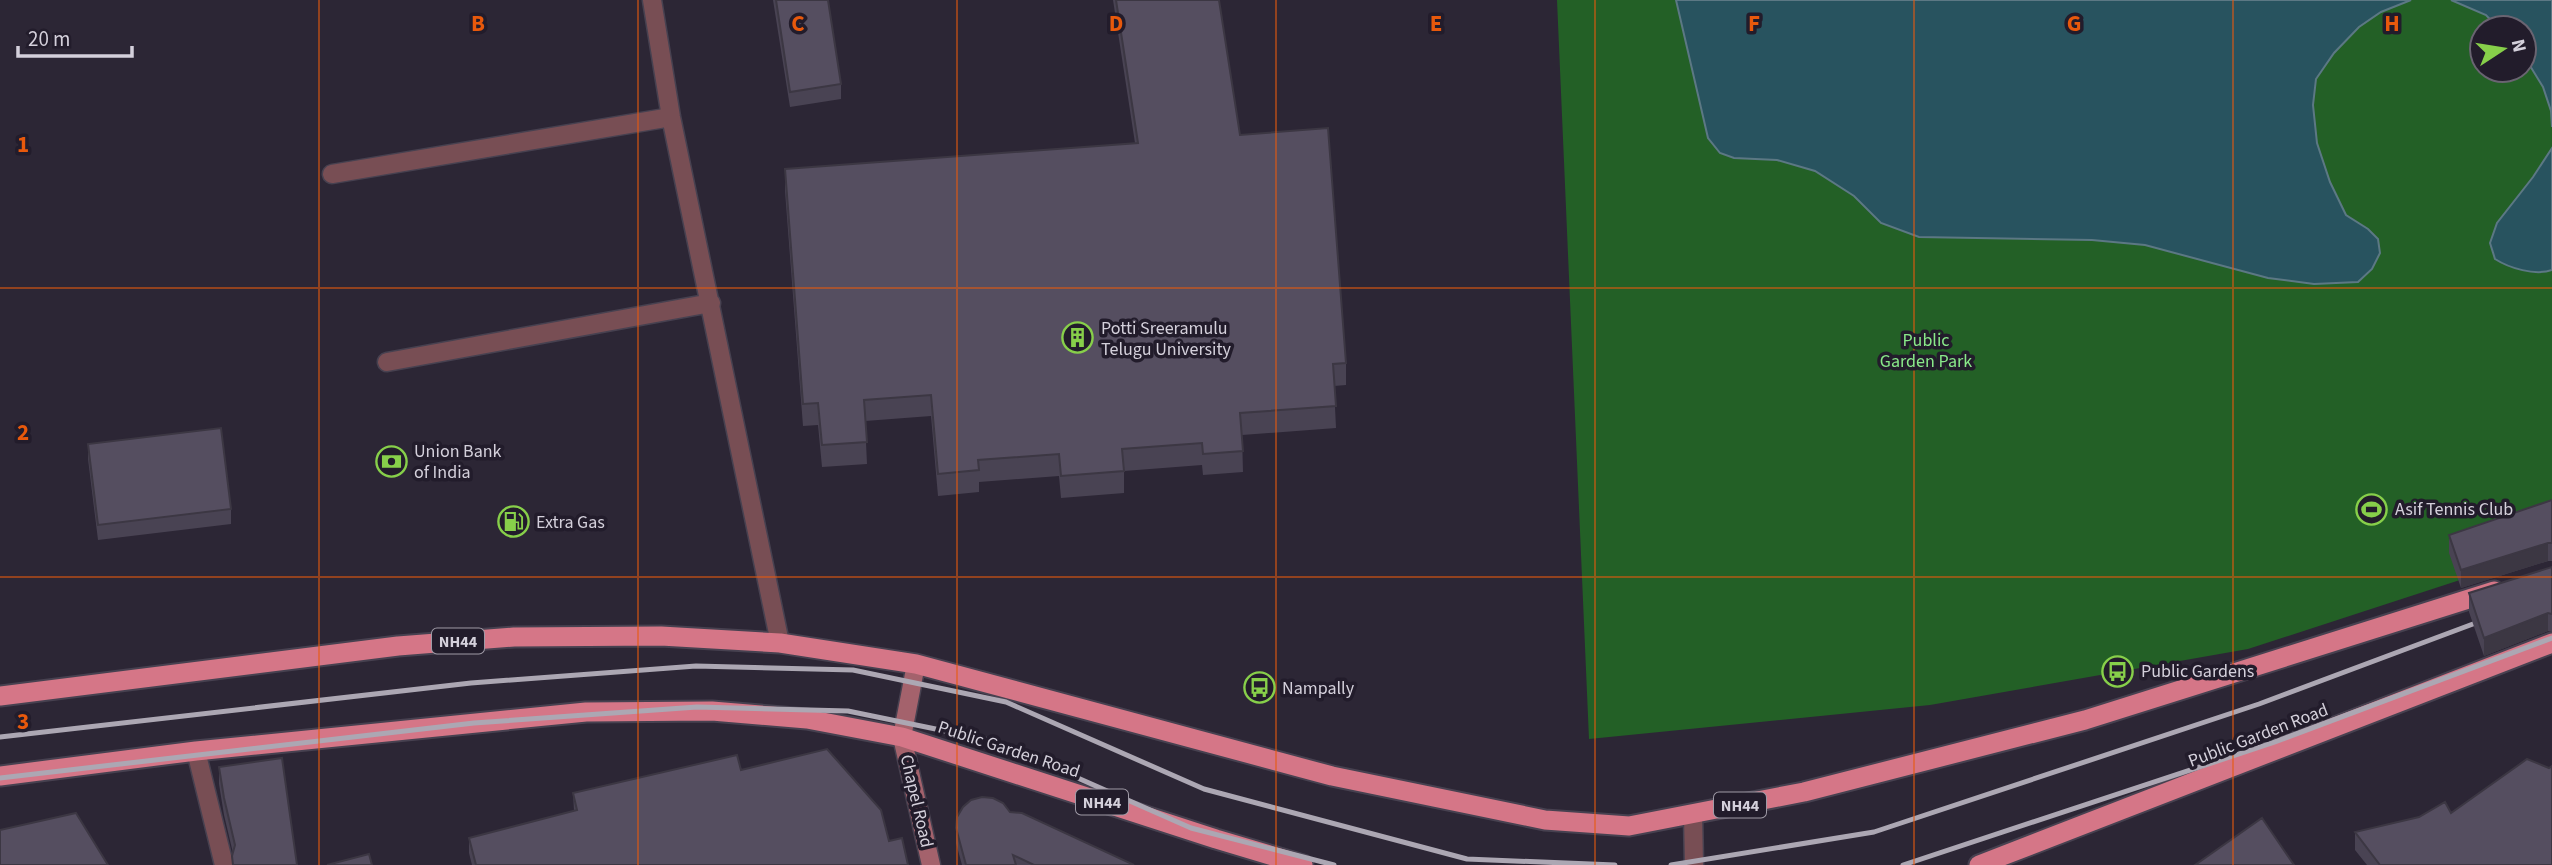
<svg xmlns="http://www.w3.org/2000/svg" width="2552" height="865" font-family="'Source Sans 3',sans-serif">
  <style>
    .green { fill: #236026; fill-rule: evenodd }
    .water { fill: #28535f; stroke: #5c7884; stroke-width: 2 }
    .lines { fill: none; stroke-linecap: round; stroke-linejoin: round }
    .minor-casing { stroke: #474150; stroke-width: 21 }
    .secondary-casing { stroke: #474150; stroke-width: 21 }
    .trunk-casing { stroke: #474150; stroke-width: 23 }
    .minor { stroke: #784e54; stroke-width: 18 }
    .secondary { stroke: #a4626c; stroke-width: 18 }
    .trunk { stroke: #d57687; stroke-width: 19 }
    .rail { stroke: #aca7b3; stroke-width: 5 }
    .wall { fill: #494353 }
    .shaded-wall { fill: #3c3743 }
    .building { fill: #554e60; stroke: #3c3743; stroke-width: 2 }
    .grid { fill: none; stroke: #e8590c; stroke-width: 2; stroke-opacity: 0.55 }
    .labels { text-anchor: middle; stroke-width: 7; stroke-linejoin: round; paint-order: stroke }
    .shield { fill: #221c2b; stroke: #9f9aa6; stroke-width: 2 }
    .shield-label { font-size: 16px; font-weight: bold; fill: #d4d0db }
    .poi-label { font-size: 18px; fill: #d4d0db; stroke: #221c2b; text-anchor: start }
    .park-label { font-size: 18px; fill: #89e989; stroke: #221c2b }
    .street-label { font-size: 18px; fill: #d4d0db; stroke: #221c2b }
    .grid-label { font-size: 23px; text-anchor: middle; font-weight: bold; fill: #e8590c; stroke: #221c2b; stroke-width: 7; stroke-linejoin: round; paint-order: stroke }
  </style>
  <rect width="100%" height="100%" fill="#2c2635"/>
  <!-- green -->
  <path class="green" d="M1557,0H2552V550L2248,649L1930,705L1589,739ZM2482,28H2524V70H2482Z"/>
  <!-- water -->
  <path class="water" d="M1676,0H2411L2381,12L2359,27L2334,53L2316,79L2313,105L2317,143L2330,182L2346,215L2368,229L2378,239L2380,253L2372,269L2358,282L2314,284L2268,278L2145,245L2092,240L1919,237L1881,223L1854,196L1815,171L1777,160L1734,158L1720,153L1708,138Z
    M2451,0H2552V127L2551,111L2543,87L2524,56V28H2498L2486,15Z
    M2552,148V270C2535,276 2509,268 2495,259L2490,243L2497,223L2533,177Z"/>
  <g class="lines">
    <defs>
      <path id="minor" d="M652,0L671,117L780,643
        M332,174L671,117
        M387,362L711,303
        M196,751L224,865
        M1693,814L1694,865"/>
      <path id="secondary" d="M916,664L902,737L931,865"/>
      <path id="trunk" d="M0,696L398,646L514,637L661,636L780,643L916,664L1332,776L1545,820L1629,826L1804,792L2085,720L2494,591
        M0,776L196,751L586,712L712,711L807,719L902,737L1216,839L1303,865
        M1979,865L2552,643"/>
    </defs>
    <!-- minor casing -->
    <use href="#minor" class="minor-casing"/>
    <!-- secondary casing -->
    <use href="#secondary" class="secondary-casing"/>
    <!-- trunk casing -->
    <use href="#trunk" class="trunk-casing"/>
    <!-- minor -->
    <use href="#minor" class="minor"/>
    <!-- secondary -->
    <use href="#secondary" class="secondary"/>
    <!-- trunk -->
    <use href="#trunk" class="trunk"/>
    <!-- rail -->
    <path class="rail" d="M0,737L471,683L696,666L853,670L1006,702L1204,789L1467,859L1615,865
      M0,778L474,723L697,707L848,711L994,741L1191,828L1334,865
      M1671,865L1874,832L2259,704L2489,618
      M1903,865L2272,743L2552,638"/>
  </g>
  <!-- wall -->
  <path class="wall" d="M773,0H828L841,84V99L790,107Z
    M1113,0H1219L1240,135L1346,363V385L1334,386L1336,428L1242,435L1243,472L1203,475L1202,465L1124,471V493L1061,498L1059,476L979,482V492L938,496L931,416L865,421L867,464L822,467L818,425L803,426L785,191V169L1135,143Z
    M88,444L231,509V524L98,540L88,459Z
    M2552,500V561H2548L2461,588L2449,553V535Z
    M2552,567V632L2548,631L2484,656L2469,612V593Z
    M219,767L297,865H232L233,853L224,815L219,784Z
    M741,770L889,841L908,865H472L469,853V838L574,811L573,793Z
    M1010,812L1134,865H962L956,843V828Z
    M2451,813L2552,865H2367L2355,850V832Z"/>
  <!-- shaded-wall -->
  <path class="shaded-wall" d="M2548,543V561L2461,588V570Z
    M2548,613V631L2484,656V638Z"/>
  <!-- building -->
  <path class="building" d="M776,0H828L841,84L790,92Z
    M1116,0H1219L1240,135L1328,128L1346,363L1333,364L1336,406L1240,413L1243,451L1203,454L1202,443L1122,449L1124,471L1061,476L1059,454L978,460L979,470L938,474L931,395L864,400L867,442L822,445L818,403L803,404L785,169L1138,143Z
    M221,428L231,509L98,525L88,444Z
    M2552,500V543H2548L2461,570L2449,535Z
    M2552,567V614L2548,613L2484,638L2469,593Z
    M827,749L881,810L889,841L902,838L908,865H476L469,838L577,810L573,793L737,755L741,770Z
    M282,758L297,865H233L232,856L235,845L224,798L219,767Z
    M2527,759L2549,768L2552,766V865H2380L2355,832L2419,817L2445,802L2451,813Z
    M982,797L993,798L1003,803L1010,812L1022,813L1134,865H1034L1013,855L1016,865H966L956,828L957,817L963,807L971,800Z
    M76,813L108,865H0V830Z
    M2262,818L2294,865H2195Z
    M369,854L372,865H327Z"/>
  <!-- grid -->
  <path class="grid" d="M319,0V865M638,0V865M957,0V865M1276,0V865M1595,0V865M1914,0V865M2233,0V865M0,288H2552M0,577H2552"/>
  <!-- icons -->
  <defs>
    <symbol id="building-ring" viewBox="-11 -11 22 22"><circle r="9.5" fill="#221c2b" stroke="#87cf4a" stroke-width="1.5"/><path d="M-4-6H4V6H1V3H-1V6H-4ZM-2.5-4.3h1.7v1.8h-1.7ZM.8-4.3h1.7v1.8H.8ZM-2.5-1h1.7V.8h-1.7ZM.8-1h1.7V.8H.8Z" fill="#87cf4a"/></symbol>
    <symbol id="bank-ring" viewBox="-11 -11 22 22"><circle r="9.5" fill="#221c2b" stroke="#87cf4a" stroke-width="1.5"/><path d="M-6-4H6V4H-6ZM0-2.3a2.3 2.3 0 1 0 0 4.6a2.3 2.3 0 1 0 0-4.6Z" fill="#87cf4a"/></symbol>
    <symbol id="stadium-ring" viewBox="-11 -11 22 22"><circle r="9.5" fill="#221c2b" stroke="#87cf4a" stroke-width="1.5"/><path d="M0-5a6.5 5 0 1 0 0 10a6.5 5 0 1 0 0-10ZM-3.5-1.8h7v3.6h-7Z" fill="#87cf4a"/></symbol>
    <symbol id="fuel-ring" viewBox="-11 -11 22 22"><circle r="9.5" fill="#221c2b" stroke="#87cf4a" stroke-width="1.5"/><path d="M-5.5-6h7V0h2V4h1.3V-2.5L3-4.5l.8-.8L6-3V5H2.5V1h-1V6h-7ZM-4.2-4.7v3.2H.2V-4.7Z" fill="#87cf4a"/></symbol>
    <symbol id="bus-ring" viewBox="-11 -11 22 22"><circle r="9.5" fill="#221c2b" stroke="#87cf4a" stroke-width="1.5"/><path d="M-5-6H5V4H4V6H2V4H-2V6H-4V4H-5ZM-3.5-4V0h7V-4ZM-3.5 1.2v1.5H-2V1.2ZM2 1.2v1.5H3.5V1.2Z" fill="#87cf4a"/></symbol>
  </defs>
  <g fill-rule="evenodd">
    <use href="#building-ring" x="1060" y="320" width="35" height="35"/>
    <use href="#bank-ring" x="374" y="444" width="35" height="35"/>
    <use href="#stadium-ring" x="2354" y="492" width="35" height="35"/>
    <use href="#fuel-ring" x="496" y="504" width="35" height="35"/>
    <use href="#bus-ring" x="2100" y="654" width="35" height="35"/>
    <use href="#bus-ring" x="1242" y="670" width="35" height="35"/>
  </g>
  <g class="labels">
    <!-- shield labels -->
    <g class="shield">
      <rect x="432" y="628.5" width="52" height="25" rx="5"/>
      <rect x="1076" y="789.5" width="52" height="25" rx="5"/>
      <rect x="1714" y="792.5" width="52" height="25" rx="5"/>
    </g>
    <g class="shield-label">
      <text x="458" y="647">NH44</text>
      <text x="1102" y="808">NH44</text>
      <text x="1740" y="811">NH44</text>
    </g>
    <!-- poi labels -->
    <g class="poi-label">
      <text x="1101" y="334">Potti Sreeramulu<tspan x="1101" dy="21">Telugu University</tspan></text>
      <text x="414" y="457">Union Bank<tspan x="414" dy="21">of India</tspan></text>
      <text x="2395" y="515">Asif Tennis Club</text>
      <text x="536" y="528">Extra Gas</text>
      <text x="2141" y="677">Public Gardens</text>
      <text x="1282" y="694">Nampally</text>
    </g>
    <!-- park labels -->
    <g class="park-label">
      <text x="1926" y="346">Public<tspan x="1926" dy="21">Garden Park</tspan></text>
    </g>
    <!-- street labels -->
    <g class="street-label">
      <text transform="translate(2258 735) rotate(-21)" y="6">Public Garden Road</text>
      <text transform="translate(1009 749) rotate(18)" y="6">Public Garden Road</text>
      <text transform="translate(917 801) rotate(77)" y="6">Chapel Road</text>
    </g>
  </g>
  <g class="grid-label">
    <text x="478" y="31">B</text>
    <text x="798" y="31">C</text>
    <text x="1116" y="31">D</text>
    <text x="1436" y="31">E</text>
    <text x="1754" y="31">F</text>
    <text x="2074" y="31">G</text>
    <text x="2392" y="31">H</text>
    <text x="23" y="152">1</text>
    <text x="23" y="440">2</text>
    <text x="23" y="729">3</text>
  </g>
  <!-- north arrow -->
  <g transform="translate(2503 49) rotate(78)"><circle r="33" fill="#221c2b" stroke="#696471" stroke-width="2"/>
  <path d="M0-5L12 26L0 18L-12 26Z" fill="#87cf4a"/>
  <text y="-10" font-size="19" font-weight="bold" text-anchor="middle" fill="#d4d0db">N</text>
  </g>
  <!-- scale -->
  <path d="M18 46v10h114v-10" fill="none" stroke="#d4d0db" stroke-width="3.5"/>
  <text x="28" y="46" font-size="21" fill="#d4d0db" stroke="#221c2b" stroke-width="5" paint-order="stroke">20 m</text>
</svg>
